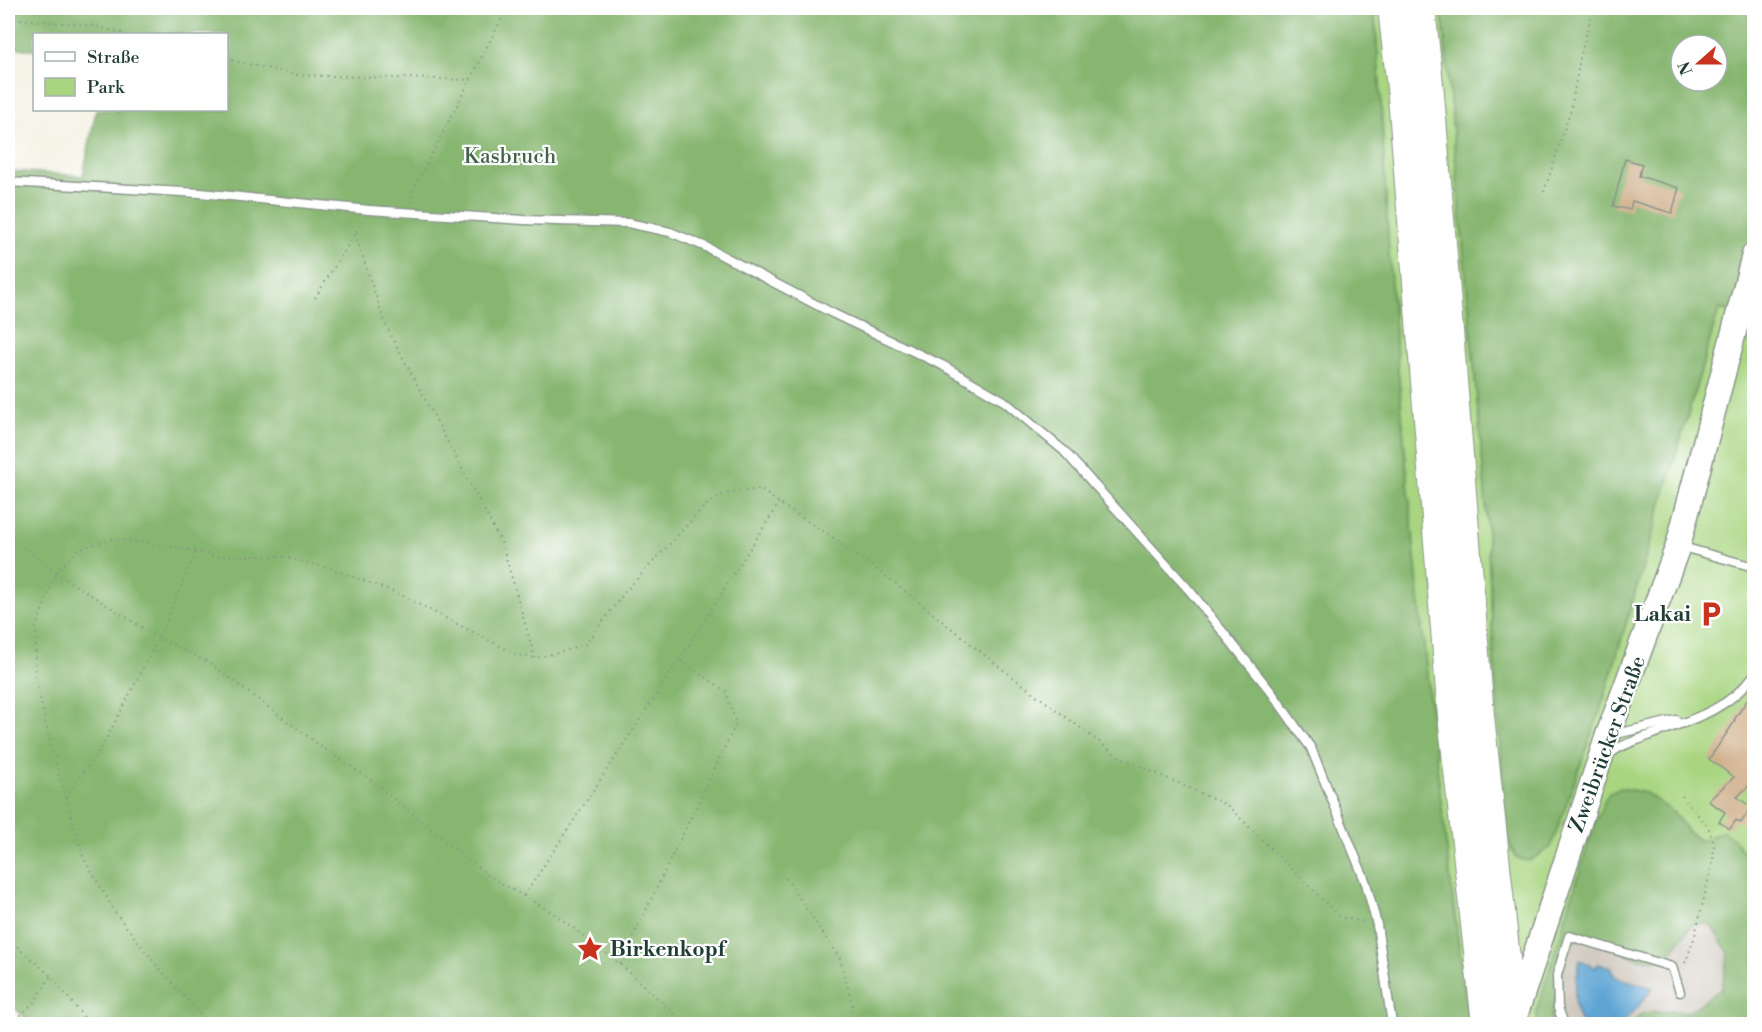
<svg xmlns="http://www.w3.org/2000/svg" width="1762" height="1032" font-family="'Libre Bodoni',serif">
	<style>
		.industrial { fill: #cac3b8 }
		.green { fill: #a9d581; stroke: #64895a; stroke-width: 1.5 }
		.forest { fill: #86b66f; stroke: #527a52; stroke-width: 1.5; fill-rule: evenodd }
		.water { fill: #5ea5d4; stroke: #3e7184; stroke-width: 1.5 }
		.building { fill: #d0b08c }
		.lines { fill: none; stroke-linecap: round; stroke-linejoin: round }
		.lane-casing { stroke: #8a978a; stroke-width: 11 }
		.secondary-casing { stroke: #8a978a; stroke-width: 27 }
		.highway-casing { stroke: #8a978a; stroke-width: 34 }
		.path { stroke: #8a978a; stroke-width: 2; stroke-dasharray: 1.5 4.5; stroke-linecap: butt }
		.lane { stroke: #fff; stroke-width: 8 }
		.secondary { stroke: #fff; stroke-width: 24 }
		.highway { stroke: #fff; stroke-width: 32 }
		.labels { text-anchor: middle; stroke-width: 4.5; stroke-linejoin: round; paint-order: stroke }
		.park-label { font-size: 21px; fill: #426347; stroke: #fff }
		.poi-label { font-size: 21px; font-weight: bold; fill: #1f3d34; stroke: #fff; text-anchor: end }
		.street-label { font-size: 21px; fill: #1f3d34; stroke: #fff }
	</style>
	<rect width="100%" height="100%" fill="#fff"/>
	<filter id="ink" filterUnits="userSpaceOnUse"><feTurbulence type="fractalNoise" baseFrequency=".0167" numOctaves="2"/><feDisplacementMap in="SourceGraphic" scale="12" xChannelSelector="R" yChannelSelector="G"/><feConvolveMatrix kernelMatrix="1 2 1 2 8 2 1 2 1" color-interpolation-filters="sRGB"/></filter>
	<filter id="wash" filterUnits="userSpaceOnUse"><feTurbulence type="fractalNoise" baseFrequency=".008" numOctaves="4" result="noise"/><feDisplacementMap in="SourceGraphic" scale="24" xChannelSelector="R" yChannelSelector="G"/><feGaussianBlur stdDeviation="1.35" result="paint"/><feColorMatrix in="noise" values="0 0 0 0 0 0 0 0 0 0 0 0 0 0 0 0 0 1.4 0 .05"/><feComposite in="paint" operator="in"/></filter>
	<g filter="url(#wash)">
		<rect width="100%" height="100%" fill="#f4f1e1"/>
		<polygon class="industrial" points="1693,924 1710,924 1729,953 1722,988 1689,1012 1674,1011 1643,1013 1632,1024 1550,1024 1567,946 1583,936 1663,960"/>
		<path class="green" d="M1374,8H1442L1485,490L1494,661L1507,838L1516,858L1601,708L1719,309L1754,317V865L1733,839L1701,841L1687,831L1674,813L1646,794L1537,1009L1538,1024H1468V1015C1435,772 1410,527 1391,282C1384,190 1383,99 1374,8Z"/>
		<g class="forest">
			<path d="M8,8H1374C1383,99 1384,190 1391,282C1410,527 1435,772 1468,1015V1024H31L8,1001V171L83,176L96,110H226V34H34V50L8,47Z"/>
			<path d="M1442,8H1754V317L1719,309L1601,708L1551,847L1529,861L1516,858L1507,838L1494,661L1485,490ZM1681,45H1717V81H1681Z"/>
			<polygon points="1621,788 1646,793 1674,813 1687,831 1700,841 1723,831 1733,839 1754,865 1754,1024 1632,1024 1643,1013 1674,1011 1689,1012 1722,988 1729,953 1710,924 1693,924 1664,960 1640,959 1582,936 1567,946 1550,1024 1538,1024 1537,1009 1595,822 1608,794"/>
		</g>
		<path class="water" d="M1580,960L1596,968L1598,964L1611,967L1615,977L1653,988L1636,1009L1621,1024H1582C1570,1004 1576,982 1580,960Z"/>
		<g id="blocks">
			<g class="building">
				<polygon points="1625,159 1642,164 1639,176 1679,188 1672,213 1632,201 1630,210 1613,206"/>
				<polygon points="1755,688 1755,780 1737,797 1751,807 1741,823 1736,820 1730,829 1719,822 1725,812 1708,801 1734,777 1709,759 1735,721 1734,720"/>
			</g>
		</g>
	</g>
	<g filter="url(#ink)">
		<use href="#blocks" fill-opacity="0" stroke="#8a978a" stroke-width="1.5"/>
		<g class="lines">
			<g class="lane-casing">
				<g id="lane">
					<polyline points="8,182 200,193 369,210 524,220 628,223 670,232 704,246 834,314 942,365 1004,401 1064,451 1190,591 1272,693 1311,748 1366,883 1377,925 1392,1024"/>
					<polyline points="1679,546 1754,567"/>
					<polyline points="1612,735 1676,720"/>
					<path d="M1608,756C1617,746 1633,742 1645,737C1687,721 1727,712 1754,675"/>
					<polyline points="1564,1024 1558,1008 1557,975 1569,936 1672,967 1680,992"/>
				</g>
			</g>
			<g class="secondary-casing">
				<polyline id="secondary" points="1513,1022 1608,735 1678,546 1754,255"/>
			</g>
			<g class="highway-casing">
				<g id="highway">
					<polyline points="1394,8 1404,97 1454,716 1488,1024"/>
					<polyline points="1419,8 1428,94 1478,716 1511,1024"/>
				</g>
			</g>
			<g class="path">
				<polyline points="8,18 96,26 125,34"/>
				<polyline points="226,59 297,75 471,80"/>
				<polyline points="1544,192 1571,109 1580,58 1593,8"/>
				<polyline points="410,203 413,190 500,22 509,8"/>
				<polyline points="355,234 386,326 502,544 535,658"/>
				<polyline points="315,298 363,221"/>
				<polyline points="1746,358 1754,357"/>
				<polyline points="8,535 56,573 159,638 208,662 319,745 371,780 486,874 556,915 620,964 686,1024"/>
				<polyline points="1682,796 1708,827 1714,843 1713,861 1694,939 1684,966"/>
				<polyline points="66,797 103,745 159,638 196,551"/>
				<polyline points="786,878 840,959 853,1008 849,1024"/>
				<polyline points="524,896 679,660 779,503"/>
				<polyline points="8,939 51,976 89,1024"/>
				<polyline points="620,964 736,724 726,691 679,660"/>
				<polyline points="12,1024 35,1001 51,976"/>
				<polyline points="208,1024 153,961 115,912 83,857 49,739 35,675 36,627 56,573 77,550 110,539 148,543 196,551 213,556 279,556 329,568 397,593 517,655 535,658 561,652 586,644 624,593 705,506 724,494 760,489 779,503 832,537 896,584 1007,673 1118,756 1227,805 1340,917 1364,922"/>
			</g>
			<use href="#lane" class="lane"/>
			<use href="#secondary" class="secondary"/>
			<use href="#highway" class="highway"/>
		</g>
	</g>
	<defs>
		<g id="parking-bare" transform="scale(2.07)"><path d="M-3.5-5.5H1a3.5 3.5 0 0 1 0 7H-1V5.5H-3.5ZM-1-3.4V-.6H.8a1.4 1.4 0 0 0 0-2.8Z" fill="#c8321e" stroke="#fff" stroke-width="2.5" paint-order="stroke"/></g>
		<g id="sight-bare" transform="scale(2.07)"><path d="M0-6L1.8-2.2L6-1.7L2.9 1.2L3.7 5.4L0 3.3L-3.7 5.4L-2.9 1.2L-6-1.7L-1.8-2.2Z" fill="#c8321e" stroke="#fff" stroke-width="2.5" paint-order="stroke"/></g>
	</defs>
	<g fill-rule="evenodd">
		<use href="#parking-bare" x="1711" y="614"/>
		<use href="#sight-bare" x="590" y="949"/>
	</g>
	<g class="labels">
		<g class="park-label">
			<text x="510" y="163">Kasbruch</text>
		</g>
		<g class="poi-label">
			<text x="1691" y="621">Lakai</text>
			<text x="610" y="956" text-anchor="start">Birkenkopf</text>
		</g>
		<g class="street-label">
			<text transform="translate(1607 744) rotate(-70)" y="7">Zweibrücker Straße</text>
		</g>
	</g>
	<rect width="1762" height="1032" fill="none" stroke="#fff" stroke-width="30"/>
	<rect x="33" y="33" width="195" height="78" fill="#ffffff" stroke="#a5b1ae" stroke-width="1.5"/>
	<rect x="45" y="52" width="30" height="9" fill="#ffffff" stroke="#a5b1ae" stroke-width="1.5"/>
	<text x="87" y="63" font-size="18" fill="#1f3d34">Straße</text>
	<rect x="45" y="78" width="30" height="18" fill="#a9d581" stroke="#a5b1ae" stroke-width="1.5"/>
	<text x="87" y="93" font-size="18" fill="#1f3d34">Park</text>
	<g transform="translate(1699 63) rotate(249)"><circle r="28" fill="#ffffff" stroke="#a5b1ae" stroke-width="1.5"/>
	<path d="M0-4.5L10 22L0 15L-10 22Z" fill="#c8321e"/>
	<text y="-9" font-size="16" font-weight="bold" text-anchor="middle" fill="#1f3d34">N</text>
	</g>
</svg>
